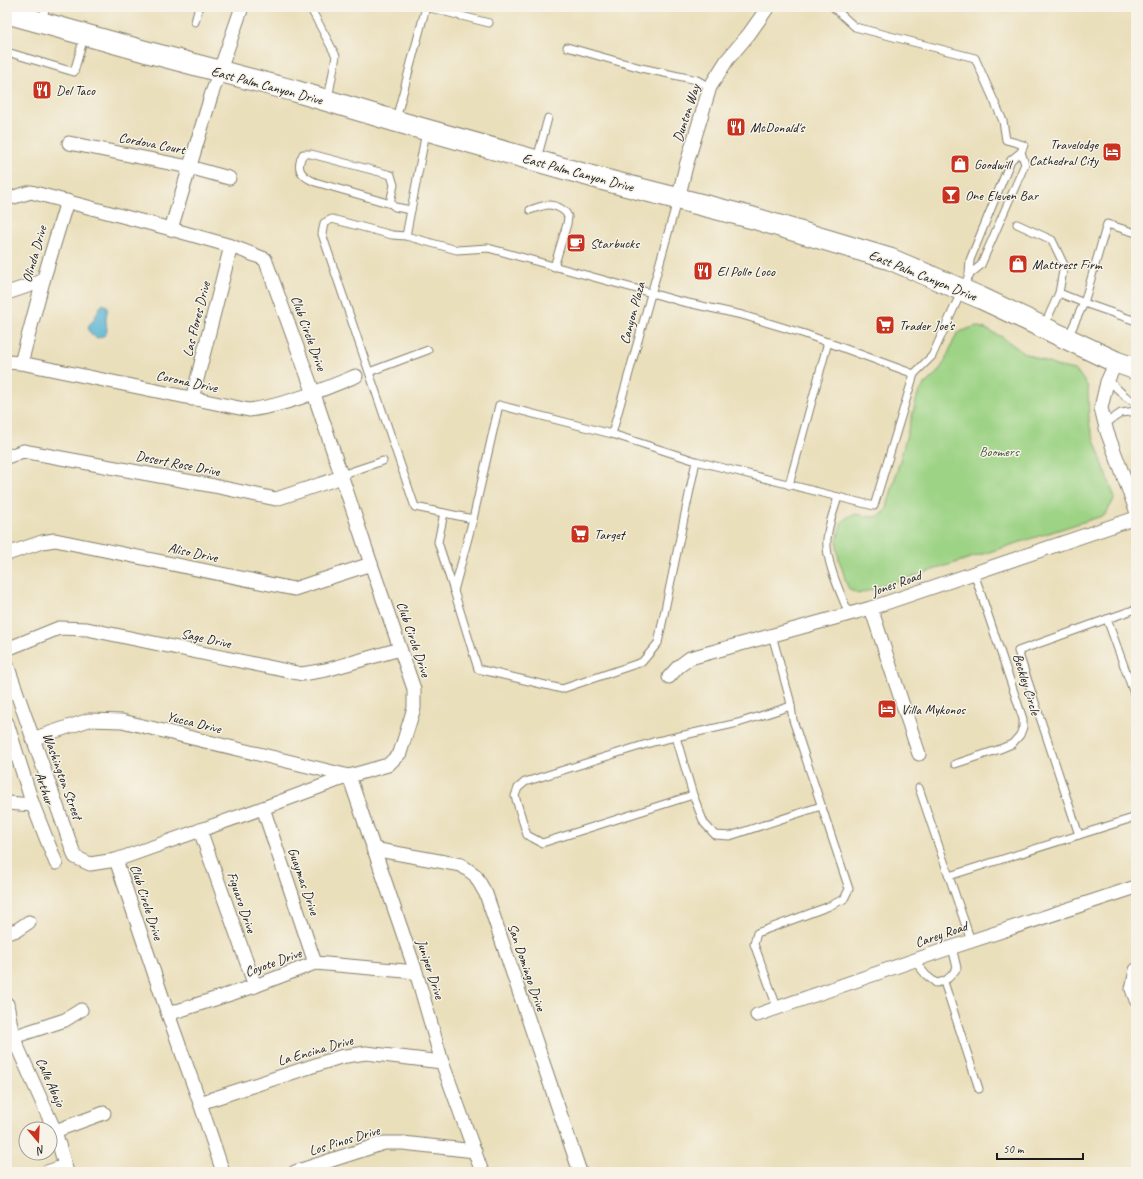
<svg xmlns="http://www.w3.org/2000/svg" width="1143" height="1179" font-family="Caveat,sans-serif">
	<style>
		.green { fill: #9dd385; stroke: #5c7850 }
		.water { fill: #54b3d2; stroke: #386877 }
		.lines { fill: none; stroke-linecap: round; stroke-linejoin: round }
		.lane-casing { stroke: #837e6c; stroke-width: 9 }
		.street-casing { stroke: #837e6c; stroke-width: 15 }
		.primary-casing { stroke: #837e6c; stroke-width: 23 }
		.lane { stroke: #fff; stroke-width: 7 }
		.street { stroke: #fff; stroke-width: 13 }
		.primary { stroke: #fff; stroke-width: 21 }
		.labels { text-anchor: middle; stroke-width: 3; stroke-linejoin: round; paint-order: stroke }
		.street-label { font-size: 14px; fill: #1c1c1c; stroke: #f7f3e8 }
		.poi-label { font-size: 14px; fill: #1c1c1c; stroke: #f7f3e8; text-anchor: start }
		.park-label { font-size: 14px; fill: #495c41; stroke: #f7f3e8 }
	</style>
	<rect width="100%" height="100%" fill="#f7f3e8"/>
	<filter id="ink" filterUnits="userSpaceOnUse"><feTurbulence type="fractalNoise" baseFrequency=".025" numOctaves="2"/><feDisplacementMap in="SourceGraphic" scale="8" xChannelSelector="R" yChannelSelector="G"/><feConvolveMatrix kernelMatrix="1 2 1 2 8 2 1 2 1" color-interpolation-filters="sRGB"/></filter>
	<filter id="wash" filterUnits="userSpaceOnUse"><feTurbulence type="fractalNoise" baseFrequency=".012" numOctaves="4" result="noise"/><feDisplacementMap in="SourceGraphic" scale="16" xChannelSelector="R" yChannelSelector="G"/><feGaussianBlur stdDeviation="0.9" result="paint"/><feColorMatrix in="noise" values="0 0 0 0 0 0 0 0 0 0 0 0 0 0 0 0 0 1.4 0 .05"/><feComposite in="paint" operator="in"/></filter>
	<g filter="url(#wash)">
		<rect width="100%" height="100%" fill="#eadfbb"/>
		<path class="green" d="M976,326L988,330L1002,337L1024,353L1056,366L1074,370L1080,375L1088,387L1089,422L1091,431L1115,498L1105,515L858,594C855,592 849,590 848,587C846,584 845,579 844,575C839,559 834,549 839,532C840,527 841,522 845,519C860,506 869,526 886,511L918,394L925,384L937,373L944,363L957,333Z"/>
		<path class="water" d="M103,304L107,306C108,311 106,315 106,320C106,330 111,334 98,338C92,336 89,333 88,326C91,323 94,320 95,317C98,312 98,308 103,304Z"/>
	</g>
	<g filter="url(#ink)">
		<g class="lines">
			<g class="lane-casing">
				<g id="lane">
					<polyline points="310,7 336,56 328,99"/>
					<polyline points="833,7 855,27 975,58 1003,121 1006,140 1024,145 1021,152 1011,160 970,260 969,275"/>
					<polyline points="42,20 46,7"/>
					<polyline points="195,22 199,7"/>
					<polyline points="567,47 641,68 697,80 710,87"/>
					<polyline points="7,52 74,72 84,37"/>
					<polyline points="396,119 426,7 489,23"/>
					<polyline points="537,159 548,118"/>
					<path d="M391,204L315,182C301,176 295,169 303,154H311L391,175L394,185L391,198V204L395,207L411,210"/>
					<path d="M530,210C536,208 543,205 549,205C556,205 566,210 568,217C568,218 567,223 567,224L554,267"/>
					<polyline points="1017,224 1052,240 1064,265 1059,293 1044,326"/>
					<polyline points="1136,233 1107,224 1084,303 1136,321"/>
					<polyline points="406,236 426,132"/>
					<polyline points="1059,293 1084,303 1068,337"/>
					<polyline points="369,372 428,350"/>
					<polyline points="1108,380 1125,396 1136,403"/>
					<polyline points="1105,424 1121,413 1136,411"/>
					<polyline points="612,434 677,201"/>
					<polyline points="696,461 658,643 642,662 562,689 478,669 454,591 473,519 499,405 612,434 696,461 874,506 914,374 932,356 969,275 981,265 1025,164 1021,152"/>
					<polyline points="341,475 383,461"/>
					<polyline points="789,485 828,342"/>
					<path d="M838,497C834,511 828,525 827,539C825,561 841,594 849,614"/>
					<polyline points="444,513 438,542 454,591"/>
					<polyline points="473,519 415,507 322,234 324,223 332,219 392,235 406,236 457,250 488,248 651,293 679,301 742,315 805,334 914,374"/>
					<polyline points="1107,619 1136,609"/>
					<polyline points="772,635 790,700 793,720 849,889 844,899 827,907 757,933 754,944 777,1007"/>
					<polyline points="791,706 738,723 653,742 525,782 518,788 515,796 527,835 542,843 693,795 704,823 715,835 730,836 821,806"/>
					<polyline points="676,737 693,795"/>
					<polyline points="955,764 1000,749 1012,744 1020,735 1023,727 1023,719 974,573"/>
					<polyline points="919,788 971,941"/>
					<polyline points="1079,835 1018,651 1107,619 1136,699"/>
					<polyline points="949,876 1136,817"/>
					<path d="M914,960L926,975L936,983C948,981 950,977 957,968L952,947"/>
					<polyline points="944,982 979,1089"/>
				</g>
			</g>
			<g class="street-casing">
				<g id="street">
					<polyline points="69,143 189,167 229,178"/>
					<polyline points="7,199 31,192 171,229 231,246 265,259 314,394 371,564 414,689 414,708 400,753 388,765 349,776 263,808 116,860 90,864 75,857 7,665"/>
					<polyline points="678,199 686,166 710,87 727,60 749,34 768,7"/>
					<polyline points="171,229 211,96 242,7"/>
					<polyline points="7,293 43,281"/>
					<path d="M7,362L21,363L249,410C287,405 322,390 356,376"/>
					<polyline points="1116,362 1107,382 1101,408 1107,432 1136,510"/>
					<polyline points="21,363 43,281 67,201"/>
					<polyline points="192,399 231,246"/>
					<polyline points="7,457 23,451 214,486 276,499 342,477"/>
					<polyline points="7,554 42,542 55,540 294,589 371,564"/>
					<polyline points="871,608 919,754"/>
					<polyline points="7,649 59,628 87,629 302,674 326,670 400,649"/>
					<polyline points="669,677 678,667 690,658 871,608 1136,518"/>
					<polyline points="7,723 33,805 56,863"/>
					<polyline points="32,739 89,720 122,721 349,776 416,972 442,1062 482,1172"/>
					<polyline points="7,803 33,805"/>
					<polyline points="263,808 315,963"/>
					<polyline points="200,830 255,986"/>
					<polyline points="373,849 461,865 475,875 486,894 580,1172"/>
					<polyline points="116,860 168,1014 200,1103 223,1172"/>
					<polyline points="7,933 17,930 29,922"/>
					<polyline points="1136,970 1132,989 1136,1000"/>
					<polyline points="7,1004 13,1037 55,1131 67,1172"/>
					<polyline points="168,1014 255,986 315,963 416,972"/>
					<polyline points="757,1015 941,951 1136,887"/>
					<polyline points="7,1041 13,1037 65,1020 81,1010"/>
					<polyline points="200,1103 340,1057 366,1053 442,1062"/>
					<polyline points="55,1131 104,1113"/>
					<polyline points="47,1172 65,1166"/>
					<polyline points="295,1172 384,1143 403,1143 475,1151"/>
				</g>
			</g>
			<g class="primary-casing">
				<polyline id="primary" points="7,13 151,53 295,91 395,121 601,179 753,218 890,259 981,298 1116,362 1136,369"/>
			</g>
			<use href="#lane" class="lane"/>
			<use href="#street" class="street"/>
			<use href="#primary" class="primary"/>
		</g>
	</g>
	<defs>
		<g id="restaurant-square" transform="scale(1)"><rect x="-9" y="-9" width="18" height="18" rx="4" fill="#c8321e" stroke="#f7f3e8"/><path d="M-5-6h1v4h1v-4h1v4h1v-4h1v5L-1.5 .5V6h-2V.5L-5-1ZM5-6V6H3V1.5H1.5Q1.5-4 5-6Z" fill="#fff"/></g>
		<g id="hotel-square" transform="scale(1)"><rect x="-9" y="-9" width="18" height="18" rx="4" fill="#c8321e" stroke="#f7f3e8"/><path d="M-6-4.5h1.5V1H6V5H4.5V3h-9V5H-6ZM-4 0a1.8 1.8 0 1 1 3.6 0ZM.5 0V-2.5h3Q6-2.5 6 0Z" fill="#fff"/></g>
		<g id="shop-square" transform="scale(1)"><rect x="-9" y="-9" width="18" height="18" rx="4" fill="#c8321e" stroke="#f7f3e8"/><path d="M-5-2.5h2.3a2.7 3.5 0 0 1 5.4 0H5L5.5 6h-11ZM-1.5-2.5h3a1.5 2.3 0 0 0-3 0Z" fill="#fff"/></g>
		<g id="bar-square" transform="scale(1)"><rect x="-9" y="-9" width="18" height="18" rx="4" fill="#c8321e" stroke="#f7f3e8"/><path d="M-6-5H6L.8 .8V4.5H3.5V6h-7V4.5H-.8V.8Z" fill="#fff"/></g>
		<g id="cafe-square" transform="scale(1)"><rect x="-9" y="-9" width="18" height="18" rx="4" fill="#c8321e" stroke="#f7f3e8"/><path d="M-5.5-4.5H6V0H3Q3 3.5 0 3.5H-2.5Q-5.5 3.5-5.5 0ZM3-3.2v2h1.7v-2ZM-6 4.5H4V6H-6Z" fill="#fff"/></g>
		<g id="supermarket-square" transform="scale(1)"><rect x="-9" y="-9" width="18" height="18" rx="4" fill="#c8321e" stroke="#f7f3e8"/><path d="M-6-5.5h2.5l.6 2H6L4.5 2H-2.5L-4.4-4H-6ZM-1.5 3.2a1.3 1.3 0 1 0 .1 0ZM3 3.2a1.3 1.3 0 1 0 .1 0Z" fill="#fff"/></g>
	</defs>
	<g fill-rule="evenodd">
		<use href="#restaurant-square" x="42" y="90"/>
		<use href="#restaurant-square" x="736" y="127"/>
		<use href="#hotel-square" x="1112" y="152"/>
		<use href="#shop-square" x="960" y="164"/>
		<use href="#bar-square" x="951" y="195"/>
		<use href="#cafe-square" x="576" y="243"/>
		<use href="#shop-square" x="1018" y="264"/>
		<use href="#restaurant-square" x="703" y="271"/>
		<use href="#supermarket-square" x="885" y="325"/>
		<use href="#supermarket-square" x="580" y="534"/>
		<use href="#hotel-square" x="887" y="709"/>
	</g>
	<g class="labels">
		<g class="street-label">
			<text transform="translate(267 85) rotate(15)" y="5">East Palm Canyon Drive</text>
			<text transform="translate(686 113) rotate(-72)" y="5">Dunton Way</text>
			<text transform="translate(152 143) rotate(11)" y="5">Cordova Court</text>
			<text transform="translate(578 172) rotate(15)" y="5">East Palm Canyon Drive</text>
			<text transform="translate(34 254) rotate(-74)" y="5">Olinda Drive</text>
			<text transform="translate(923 275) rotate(22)" y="5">East Palm Canyon Drive</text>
			<text transform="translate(632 313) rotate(-75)" y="5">Canyon Plaza</text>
			<text transform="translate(196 319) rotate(-76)" y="5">Las Flores Drive</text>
			<text transform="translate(309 333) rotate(70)" y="5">Club Circle Drive</text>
			<text transform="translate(187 381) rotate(12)" y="5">Corona Drive</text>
			<text transform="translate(178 463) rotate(11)" y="5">Desert Rose Drive</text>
			<text transform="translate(193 552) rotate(12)" y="5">Aliso Drive</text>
			<text transform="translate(896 583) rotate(-19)" y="5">Jones Road</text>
			<text transform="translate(206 638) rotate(12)" y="5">Sage Drive</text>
			<text transform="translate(414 639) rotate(71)" y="5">Club Circle Drive</text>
			<text transform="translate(1027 684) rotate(73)" y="5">Beckley Circle</text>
			<text transform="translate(194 722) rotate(14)" y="5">Yucca Drive</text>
			<text transform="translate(63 776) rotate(70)" y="5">Washington Street</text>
			<text transform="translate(45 788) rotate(71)" y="5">Arthur</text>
			<text transform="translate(304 881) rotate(71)" y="5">Guaymas Drive</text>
			<text transform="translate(147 902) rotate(72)" y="5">Club Circle Drive</text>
			<text transform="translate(242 902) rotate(71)" y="5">Figuaro Drive</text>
			<text transform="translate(941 934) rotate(-19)" y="5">Carey Road</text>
			<text transform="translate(273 962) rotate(-20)" y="5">Coyote Drive</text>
			<text transform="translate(527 967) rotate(71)" y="5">San Domingo Drive</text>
			<text transform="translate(431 969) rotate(72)" y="5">Juniper Drive</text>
			<text transform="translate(315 1050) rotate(-16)" y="5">La Encina Drive</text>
			<text transform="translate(51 1082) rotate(66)" y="5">Calle Abajo</text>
			<text transform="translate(344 1140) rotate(-17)" y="5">Los Pinos Drive</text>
		</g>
		<g class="poi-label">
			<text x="56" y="95">Del Taco</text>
			<text x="750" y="132">McDonald's</text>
			<text x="1098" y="149" text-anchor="end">Travelodge<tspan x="1098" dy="16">Cathedral City</tspan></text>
			<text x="974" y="169">Goodwill</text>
			<text x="965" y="200">One Eleven Bar</text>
			<text x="590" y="248">Starbucks</text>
			<text x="1032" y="269">Mattress Firm</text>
			<text x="717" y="276">El Pollo Loco</text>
			<text x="899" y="330">Trader Joe's</text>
			<text x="594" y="539">Target</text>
			<text x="901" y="714">Villa Mykonos</text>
		</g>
		<g class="park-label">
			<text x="999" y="456">Boomers</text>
		</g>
	</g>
	<rect width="1143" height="1179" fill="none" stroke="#f7f3e8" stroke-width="24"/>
	<g transform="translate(38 1141) rotate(161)"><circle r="19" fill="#f7f3e8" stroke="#9f9d96"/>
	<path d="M0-3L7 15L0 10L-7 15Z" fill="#c8321e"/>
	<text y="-6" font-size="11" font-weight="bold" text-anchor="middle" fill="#1c1c1c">N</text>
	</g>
	<path d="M997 1153v6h86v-6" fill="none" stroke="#1c1c1c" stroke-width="2"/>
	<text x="1003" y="1153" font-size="12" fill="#1c1c1c" stroke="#f7f3e8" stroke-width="3" paint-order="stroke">50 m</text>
</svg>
